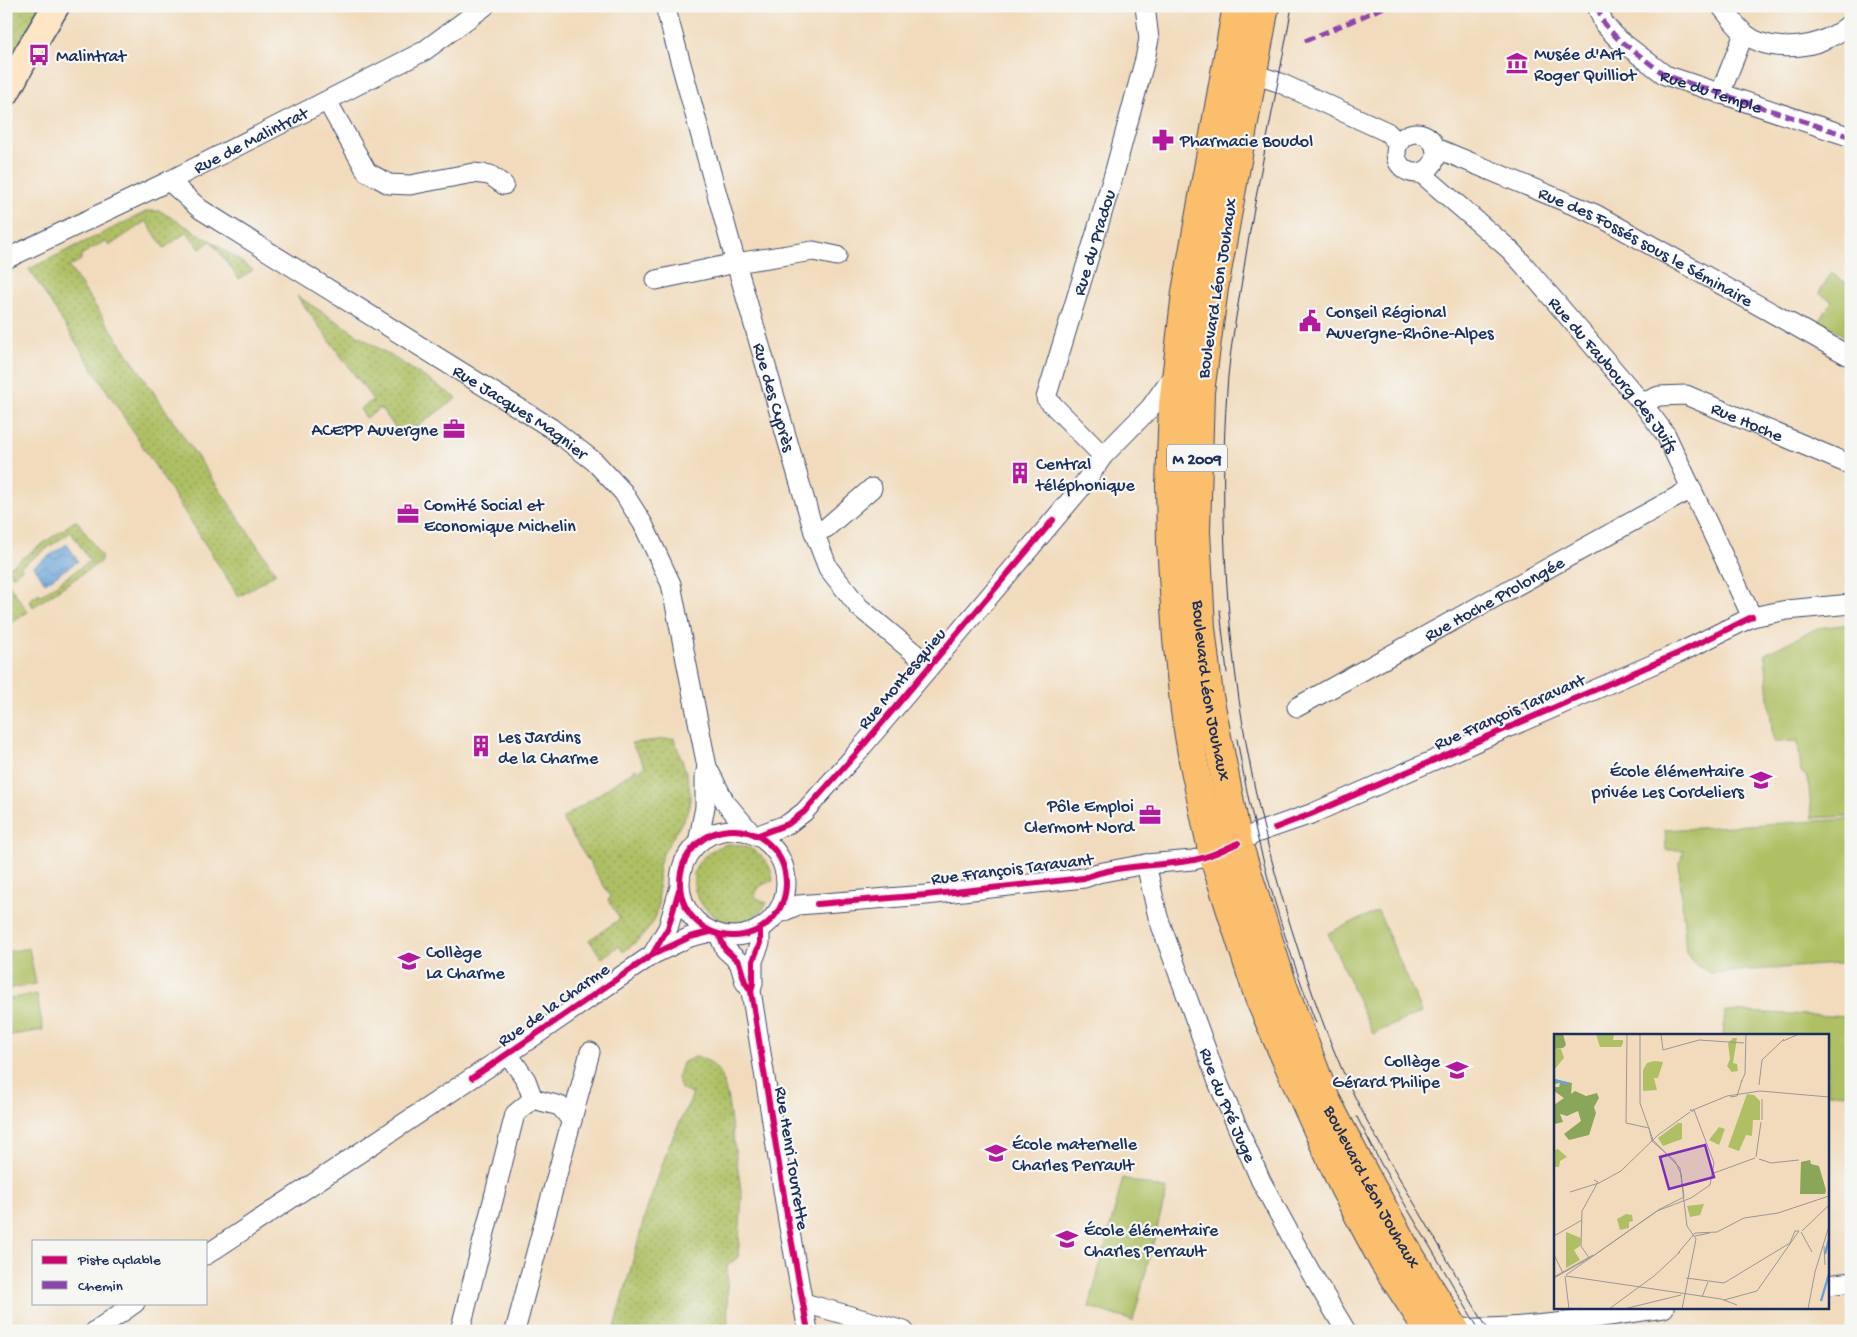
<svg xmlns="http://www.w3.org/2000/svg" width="1857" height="1337" font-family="'Gochi Hand',sans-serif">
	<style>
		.grass { fill: url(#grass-dots); stroke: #647860 }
		.park { fill: #aec063; stroke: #647860 }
		.water { fill: url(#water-waves); stroke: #42699c }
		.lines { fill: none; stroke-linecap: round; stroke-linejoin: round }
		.street-casing { stroke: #3b496c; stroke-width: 21 }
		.secondary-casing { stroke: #3b496c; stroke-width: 29 }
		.primary-casing { stroke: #3b496c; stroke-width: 30 }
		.street { stroke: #fff; stroke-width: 19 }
		.secondary { stroke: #fde5c5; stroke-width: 26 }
		.primary { stroke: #fabe6d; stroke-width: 28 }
		.tram { stroke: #1b2f5e; stroke-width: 1 }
		.quiet { stroke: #8e44ad; stroke-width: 5; stroke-dasharray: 10 5; stroke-linecap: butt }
		.cycleway-casing { stroke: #f6f6f2; stroke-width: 9 }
		.cycleway { stroke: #d6006c; stroke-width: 6 }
		.labels { text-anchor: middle; stroke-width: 4.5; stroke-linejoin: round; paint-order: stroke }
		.shield { fill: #f6f6f2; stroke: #5d6b8a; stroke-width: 1 }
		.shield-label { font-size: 16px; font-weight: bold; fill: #1b2f5e }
		.poi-label { font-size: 18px; fill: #1b2f5e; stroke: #f6f6f2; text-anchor: start }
		.street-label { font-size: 18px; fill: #1b2f5e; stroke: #f6f6f2 }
		.inset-river { fill: none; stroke: #69a3d9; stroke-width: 2.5 }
		.inset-road { fill: none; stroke: #9b9696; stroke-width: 1 }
		.view { fill: #7b2cbf; fill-opacity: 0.15; stroke: #7b2cbf; stroke-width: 2.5 }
		.inset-edge { fill: none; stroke: #1b2f5e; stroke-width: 2.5 }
	</style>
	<defs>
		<pattern id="grass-dots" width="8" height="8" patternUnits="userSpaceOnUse" patternTransform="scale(1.25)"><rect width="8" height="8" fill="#aec063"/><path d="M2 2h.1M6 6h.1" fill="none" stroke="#8d9c55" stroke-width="1.8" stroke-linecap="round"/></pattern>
		<pattern id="water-waves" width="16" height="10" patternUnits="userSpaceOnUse" patternTransform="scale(1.25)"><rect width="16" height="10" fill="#69a3d9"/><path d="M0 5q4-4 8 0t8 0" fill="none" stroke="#5685b3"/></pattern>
	</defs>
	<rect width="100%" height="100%" fill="#f6f6f2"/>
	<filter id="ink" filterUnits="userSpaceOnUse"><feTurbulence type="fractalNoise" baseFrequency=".02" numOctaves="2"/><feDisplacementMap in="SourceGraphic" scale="10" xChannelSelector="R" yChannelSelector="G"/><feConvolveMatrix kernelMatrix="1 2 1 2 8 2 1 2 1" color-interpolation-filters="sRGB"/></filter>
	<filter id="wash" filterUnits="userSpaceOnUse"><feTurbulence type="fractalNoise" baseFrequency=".0096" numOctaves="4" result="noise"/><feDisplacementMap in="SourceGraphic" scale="20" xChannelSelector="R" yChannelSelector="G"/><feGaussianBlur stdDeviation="1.12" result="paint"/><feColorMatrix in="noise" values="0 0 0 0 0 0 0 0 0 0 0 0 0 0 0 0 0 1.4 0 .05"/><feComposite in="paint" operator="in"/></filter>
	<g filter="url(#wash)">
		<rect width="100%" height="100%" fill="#f1dbbc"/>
		<g class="grass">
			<polygon points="10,6 43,6 6,72 6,12"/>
			<polygon points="148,211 160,211 211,241 253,270 239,279 211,241 200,249 187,232 164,248 146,221 109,246 105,241 81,255 81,260 69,267 276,573 239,597 29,269"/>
			<polygon points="297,296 457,398 402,437 381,408 366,418 360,409 373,400"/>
			<polygon points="75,521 78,522 102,557 100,562 33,607 29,600 39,593 41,595 90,561 71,532 21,566 22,569 12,576 7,569"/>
			<polygon points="6,580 28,612 6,627"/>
			<path d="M674,738C680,757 692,781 690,801C689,817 667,842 661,859C654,876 662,900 656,916C649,932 637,942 623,952L619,946L602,958L589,940L620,919L608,900L611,897L562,819L636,769L637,772L645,766L631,743Z"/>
			<path d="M727,844C750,844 771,856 773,881C763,884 757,886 755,897L767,903C729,965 648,868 727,844Z"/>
			<polygon points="697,1056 710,1062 720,1073 727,1095 742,1197 738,1257 727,1266 728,1331 614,1331 645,1215 669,1145 693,1094 682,1090 677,1078 682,1063"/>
		</g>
		<g class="park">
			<polygon points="1831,273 1851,286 1851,340 1820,321 1832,301 1819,293"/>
			<polygon points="1851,624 1851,816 1812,818 1808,778 1801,772 1798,741 1773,742 1765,654 1817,628"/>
			<path d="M1851,819V963L1711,973C1699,968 1692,964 1686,952L1679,864L1684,850H1666L1665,830Z"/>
			<polygon points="1378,911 1422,1012 1373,1034 1328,933"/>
			<polygon points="29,948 36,984 6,989 6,952"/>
			<polygon points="37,994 43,1030 6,1036 6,999"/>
			<polygon points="1725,1011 1851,1017 1851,1094 1828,1093 1828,1036 1723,1036"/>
			<polygon points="1123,1178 1167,1190 1133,1321 1089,1307"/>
		</g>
		<polygon class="water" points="67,544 78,561 45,583 34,566"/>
	</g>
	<g filter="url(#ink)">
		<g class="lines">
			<g class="street-casing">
				<g id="street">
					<path id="s1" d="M665,6L736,263L814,532L828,568L859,607L930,666"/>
					<path id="s2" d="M1597,6L1604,24L1618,39L1665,75L1851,137"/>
					<path d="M1721,6C1728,15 1735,25 1744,33C1765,51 1804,50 1828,38C1836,35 1844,29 1851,23"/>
					<polyline points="1253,74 1278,82 1387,132 1398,143"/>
					<polyline points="1720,94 1744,34"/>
					<polyline points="327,101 367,172 389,184 410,185 473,173 490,175 504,185"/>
					<circle cx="1416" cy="153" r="20"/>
					<path id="s3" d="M1436,148L1595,214L1851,357"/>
					<path id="s4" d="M1421,173L1509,249L1523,264L1642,403L1666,435L1752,617"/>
					<path id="s5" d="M169,181L200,209L551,428L595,462L623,492L643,524L671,584L707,767L725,802L752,834"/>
					<path id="s6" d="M6,259L169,181L424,51L485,6"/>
					<polyline points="656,280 736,263 813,251 837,256"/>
					<path id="s7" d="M1642,403L1659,396L1686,395L1851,465"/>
					<path id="s8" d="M1103,456L1046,398L1114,174L1145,59L1149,39L1145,6"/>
					<polyline points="814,532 826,528 872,488"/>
					<path id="s9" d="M1297,707L1691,489"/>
					<circle cx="733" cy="883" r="53"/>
					<polyline points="756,836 788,824 804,812 855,755 1080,489 1103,456 1150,408 1175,373"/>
					<polyline points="698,843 705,807 705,776 707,767"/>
					<path id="s10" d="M1146,864L1158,917L1219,1085L1261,1181L1310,1271L1346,1331"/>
					<polyline points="775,915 798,905 926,895 1084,878 1098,873 1146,864 1193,860 1213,855 1256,833 1311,814 1681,652 1752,617 1787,610 1851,604"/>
					<polyline points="760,929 760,943 753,961 753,983 751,991 789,1227 808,1331"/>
					<polyline points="719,935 725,949 739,962 745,982 750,989"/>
					<polyline points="652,955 668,928 679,890"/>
					<polyline points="508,1054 526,1080 533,1099"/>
					<polyline points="206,1255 508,1054 652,955 690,937 710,932"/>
					<polyline points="1828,1285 1851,1282"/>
					<polyline points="804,1303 904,1331"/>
					<path d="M1454,1328C1524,1330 1594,1318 1664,1308"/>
					<polyline points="95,1331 135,1303"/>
					<polyline points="460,1331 515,1114 533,1099 560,1106 572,1121"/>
					<polyline points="515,1331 590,1052"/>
				</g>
			</g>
			<g class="secondary-casing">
				<polyline id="secondary" points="6,93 27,54 56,6"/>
			</g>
			<g class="primary-casing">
				<g id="primary">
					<polyline points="1237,6 1186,292 1173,405 1170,485 1171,543 1177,639 1185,711 1193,760 1213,855 1259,998 1305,1102 1344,1188 1383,1261 1429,1331"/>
					<path id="s11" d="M1265,6L1214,288L1200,392L1196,531L1201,628L1209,696L1238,843L1283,986L1326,1100L1364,1173L1403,1244L1456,1331"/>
				</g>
			</g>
			<use href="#street" class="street"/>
			<use href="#secondary" class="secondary"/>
			<use href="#primary" class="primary"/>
			<g class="tram">
				<path d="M1292,6C1276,97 1256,188 1242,280C1237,312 1231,344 1228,376C1213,570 1237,762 1297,946C1312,994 1329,1043 1351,1089C1373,1135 1400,1179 1426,1223C1447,1259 1467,1295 1489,1331"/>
				<polyline points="1220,610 1227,673"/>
				<path d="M1237,739C1254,837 1280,931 1316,1023"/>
				<polyline points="1357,1117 1381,1164 1480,1331"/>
			</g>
			<g class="quiet">
				<polyline points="1597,6 1604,24 1618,39 1665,75 1851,137"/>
				<polyline points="1305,41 1387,6"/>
			</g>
			<g class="cycleway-casing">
				<g id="cycleway">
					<polyline points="1275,828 1311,814 1681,652 1752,617"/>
					<circle cx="733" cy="883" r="53"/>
					<polyline points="756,836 788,824 804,812 855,755 1053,520"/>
					<path d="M817,904L926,895L1084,878C1119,864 1157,867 1194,860C1210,857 1223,850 1238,843"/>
					<polyline points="760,929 760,943 753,961 753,983 751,991 789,1227 808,1331"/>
					<polyline points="719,935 725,949 739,962 745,982 751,991"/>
					<polyline points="652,955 668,928 679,890"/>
					<polyline points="472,1078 652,955 690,937 710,932"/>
				</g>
			</g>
			<use href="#cycleway" class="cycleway"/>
		</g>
	</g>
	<defs>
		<g id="bus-bare" transform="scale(1.725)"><path d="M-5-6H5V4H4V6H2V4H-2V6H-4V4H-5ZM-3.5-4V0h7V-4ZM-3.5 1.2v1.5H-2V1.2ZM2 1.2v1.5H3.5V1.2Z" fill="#b5179e" stroke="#f6f6f2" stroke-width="2.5" paint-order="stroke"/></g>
		<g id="museum-bare" transform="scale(1.725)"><path d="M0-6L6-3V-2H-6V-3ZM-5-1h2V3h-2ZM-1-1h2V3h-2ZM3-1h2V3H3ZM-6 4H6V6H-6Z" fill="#b5179e" stroke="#f6f6f2" stroke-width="2.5" paint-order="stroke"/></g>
		<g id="pharmacy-bare" transform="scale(1.725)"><path d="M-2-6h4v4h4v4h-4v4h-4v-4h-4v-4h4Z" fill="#b5179e" stroke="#f6f6f2" stroke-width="2.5" paint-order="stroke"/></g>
		<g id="civic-bare" transform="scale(1.725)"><path d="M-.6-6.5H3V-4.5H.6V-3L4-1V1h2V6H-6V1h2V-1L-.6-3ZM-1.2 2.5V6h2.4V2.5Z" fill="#b5179e" stroke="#f6f6f2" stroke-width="2.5" paint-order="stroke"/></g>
		<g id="office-bare" transform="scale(1.725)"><path d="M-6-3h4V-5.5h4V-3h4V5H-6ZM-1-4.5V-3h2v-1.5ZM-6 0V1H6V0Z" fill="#b5179e" stroke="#f6f6f2" stroke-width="2.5" paint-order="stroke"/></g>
		<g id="building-bare" transform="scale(1.725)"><path d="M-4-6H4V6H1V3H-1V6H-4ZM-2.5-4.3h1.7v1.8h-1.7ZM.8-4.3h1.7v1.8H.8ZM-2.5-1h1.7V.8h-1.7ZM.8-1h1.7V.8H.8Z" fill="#b5179e" stroke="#f6f6f2" stroke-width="2.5" paint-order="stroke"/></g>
		<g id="school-bare" transform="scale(1.725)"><path d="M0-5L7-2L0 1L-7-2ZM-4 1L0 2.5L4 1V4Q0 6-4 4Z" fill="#b5179e" stroke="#f6f6f2" stroke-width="2.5" paint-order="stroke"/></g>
	</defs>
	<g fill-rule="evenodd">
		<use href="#bus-bare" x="39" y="55"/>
		<use href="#museum-bare" x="1517" y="63"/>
		<use href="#pharmacy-bare" x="1163" y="140"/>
		<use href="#civic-bare" x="1310" y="321"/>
		<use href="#office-bare" x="454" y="429"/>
		<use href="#building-bare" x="1020" y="473"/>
		<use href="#office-bare" x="408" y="514"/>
		<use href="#building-bare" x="481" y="746"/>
		<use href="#school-bare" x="1761" y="780"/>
		<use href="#office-bare" x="1150" y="815"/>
		<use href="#school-bare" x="409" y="961"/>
		<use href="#school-bare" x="1457" y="1070"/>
		<use href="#school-bare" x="996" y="1153"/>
		<use href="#school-bare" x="1067" y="1239"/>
	</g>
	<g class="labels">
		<rect class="shield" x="1167" y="444.5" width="60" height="27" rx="4"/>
		<g class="shield-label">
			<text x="1197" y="464">M 2009</text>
		</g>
		<g class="poi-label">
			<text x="1534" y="59">Musée d'Art<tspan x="1534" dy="21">Roger Quilliot</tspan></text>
			<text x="56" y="61">Malintrat</text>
			<text x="1180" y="146">Pharmacie Boudol</text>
			<text x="1326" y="317">Conseil Régional<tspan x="1326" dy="21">Auvergne-Rhône-Alpes</tspan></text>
			<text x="438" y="435" text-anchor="end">ACEPP Auvergne</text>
			<text x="1036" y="469">Central<tspan x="1036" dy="21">téléphonique</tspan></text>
			<text x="424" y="510">Comité Social et<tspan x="424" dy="21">Economique Michelin</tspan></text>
			<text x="498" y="742">Les Jardins<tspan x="498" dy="21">de la Charme</tspan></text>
			<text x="1744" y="776" text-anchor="end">École élémentaire<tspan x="1744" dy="21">privée Les Cordeliers</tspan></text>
			<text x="1134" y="811" text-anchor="end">Pôle Emploi<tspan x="1134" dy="21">Clermont Nord</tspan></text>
			<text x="426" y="957">Collège<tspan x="426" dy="21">La Charme</tspan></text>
			<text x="1440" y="1066" text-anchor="end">Collège<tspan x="1440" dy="21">Gérard Philipe</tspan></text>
			<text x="1012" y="1149">École maternelle<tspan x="1012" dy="21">Charles Perrault</tspan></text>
			<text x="1084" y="1235">École élémentaire<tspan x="1084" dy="21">Charles Perrault</tspan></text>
		</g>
		<g class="street-label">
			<text dy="6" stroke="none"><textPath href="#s2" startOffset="148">Rue du Temple</textPath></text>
			<text dy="6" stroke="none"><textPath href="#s6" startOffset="272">Rue de Malintrat</textPath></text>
			<text dy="6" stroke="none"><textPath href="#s8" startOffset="244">Rue du Pradou</textPath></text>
			<text dy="6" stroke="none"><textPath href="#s3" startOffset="232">Rue des Fossés sous le Séminaire</textPath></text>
			<text transform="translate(1216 288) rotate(-81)" y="6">Boulevard Léon Jouhaux</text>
			<text dy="6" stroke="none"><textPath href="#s4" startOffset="280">Rue du Faubourg des Juifs</textPath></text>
			<text dy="6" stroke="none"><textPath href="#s1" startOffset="406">Rue des Cyprès</textPath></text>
			<text dy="6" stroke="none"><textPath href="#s5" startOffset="421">Rue Jacques Magnier</textPath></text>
			<text dy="6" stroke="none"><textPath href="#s7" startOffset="112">Rue Hoche</textPath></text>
			<text dy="6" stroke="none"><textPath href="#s9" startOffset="225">Rue Hoche Prolongée</textPath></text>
			<text transform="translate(901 678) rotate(-50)" y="6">Rue Montesquieu</text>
			<text dy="6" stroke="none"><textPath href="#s11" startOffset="691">Boulevard Léon Jouhaux</textPath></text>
			<text transform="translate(1509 711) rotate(-24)" y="6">Rue François Taravant</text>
			<text transform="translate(1012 868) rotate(-7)" y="6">Rue François Taravant</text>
			<text transform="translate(553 1004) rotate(-35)" y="6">Rue de la Charme</text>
			<text dy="6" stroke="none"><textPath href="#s10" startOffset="255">Rue du Pré Juge</textPath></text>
			<text transform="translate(793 1158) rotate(81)" y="6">Rue Henri Tourrette</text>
			<text dy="6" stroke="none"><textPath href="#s11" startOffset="1216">Boulevard Léon Jouhaux</textPath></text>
		</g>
	</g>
	<g transform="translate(1554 1034)">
		<rect width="275" height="275" fill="#f1dbbc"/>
		<path d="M0,15H7L10,24L0,36ZM165,93L171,95L165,111L155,106ZM4,115L13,123L6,127L5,133H0V116Z" fill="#aec063"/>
		<path d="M0,0H9L12,11L9,14L0,15ZM0,45L18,49L17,60L21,57L32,62L43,59L45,64L40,73L42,79L35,101L15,106L10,100L27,87L24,77L13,82L6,80L9,88L1,90L0,71L10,64L0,57V53H5L6,49L0,50ZM256,126L257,130L265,132L272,156L271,160H246L247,128Z" fill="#8aa659"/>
		<path d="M150,170L146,181L136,183L133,172ZM12,198L27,204L26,212L20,216L26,226L12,234Z" fill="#aec063"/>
		<path d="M42,0H60L59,6H69V9L67,13H46ZM179,4H183L179,29L183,30L184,37L177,38L176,45L177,37L173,32L176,25L174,9ZM100,27L109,28L104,44H100L103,56L89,57V36L93,29ZM193,60L200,61L206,67V86H199L198,102L192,101L185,117L174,113ZM124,89H128V105L109,112L104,104ZM72,180L78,181L79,187L75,188V194L66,196L63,185Z" fill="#aec063"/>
		<path class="inset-river" d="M0,46L15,50M271,220L275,205M267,267L275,240"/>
		<path class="inset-road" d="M86,0V69L99,106L126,134L133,192L142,205L128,275M107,0L109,16L145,6L190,9M229,7L245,0M187,48L191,40L192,0M205,51L208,26L230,5M206,57L275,63M176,63L183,62L188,46M139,76L173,62L206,57M208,86V65M202,123L207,88M205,125L217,129L245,126M160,139L201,124M16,158L45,149L67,137L104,101L136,78M248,197L275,171M247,198L258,218M0,202L28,186M141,202L156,199M270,212L271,231M124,219L141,199L163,198L190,184L224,179L275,162M0,221L9,239M35,224L27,212L28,177L44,148L40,146M12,241L103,177L137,164L156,151L160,129L140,76H136L139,78M11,242L15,275M12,242L167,265L183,271M0,243L39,221M0,244L39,222L106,175L130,163L127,140L121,127L98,107L95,94L72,89L73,0M132,244L170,249L236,209L241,197H245L203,257L170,266M148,263L154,248M55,275L100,242L126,218M70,275L127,261M254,275L261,238L275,192"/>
		<path class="view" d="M151,111L160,143L115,155L106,123Z"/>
		<rect width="275" height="275" class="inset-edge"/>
	</g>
	<rect width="1857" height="1337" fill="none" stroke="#f6f6f2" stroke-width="25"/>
	<rect x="32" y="1240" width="175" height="65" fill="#f6f6f2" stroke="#9ea6b7"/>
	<rect x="42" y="1256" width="25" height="8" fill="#d6006c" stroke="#9ea6b7"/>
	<text x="78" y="1264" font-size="15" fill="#1b2f5e">Piste cyclable</text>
	<rect x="42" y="1281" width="25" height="8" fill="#8e44ad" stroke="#9ea6b7"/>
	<text x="78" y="1290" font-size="15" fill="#1b2f5e">Chemin</text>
</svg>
